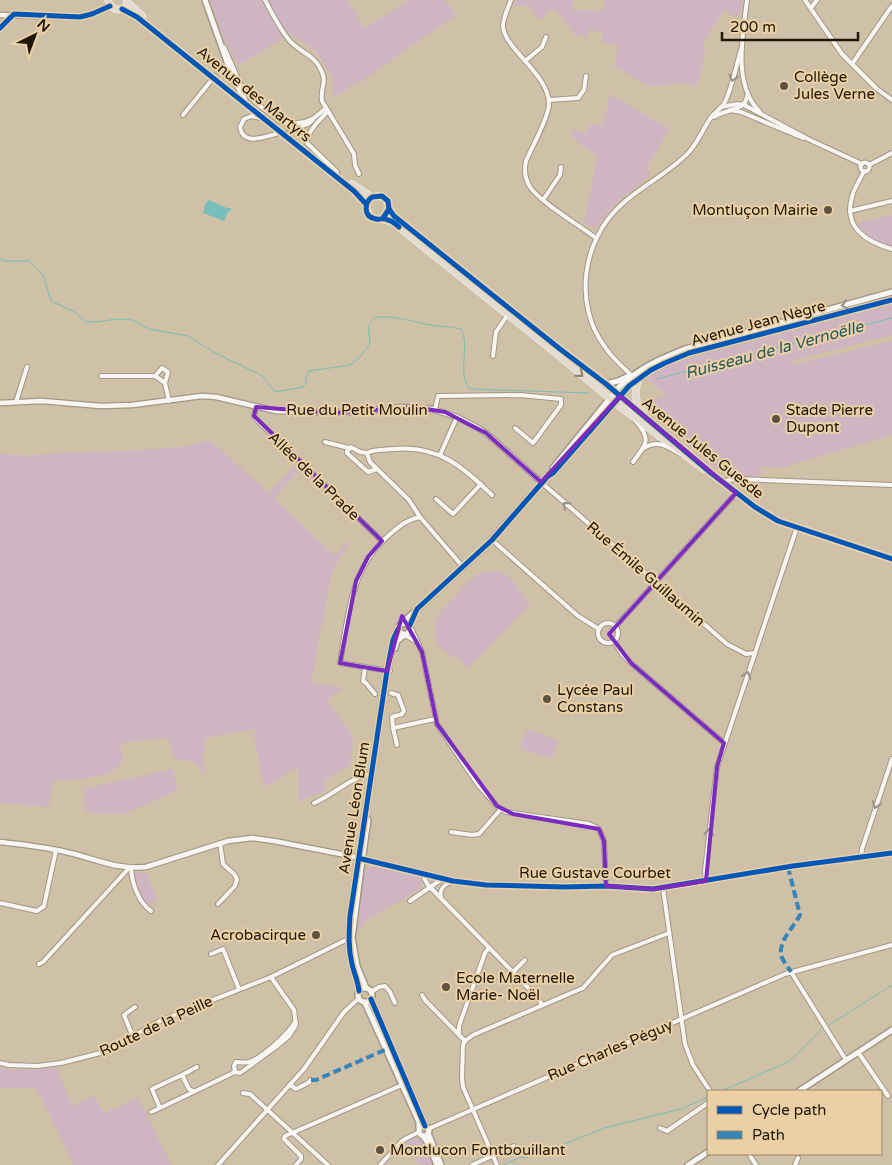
<svg xmlns="http://www.w3.org/2000/svg" width="892" height="1165" font-family="'Varela Round',sans-serif">
	<style>
		.green { fill: #cfb5c2 }
		.water { fill: #78beba }
		.lines { fill: none; stroke-linecap: round; stroke-linejoin: round }
		.stream { stroke: #78beba; stroke-width: 1 }
		.minor-tunnel { stroke: #ac9e88; stroke-width: 4; stroke-dasharray: 4 2; stroke-linecap: butt }
		.minor-casing { stroke: #a29785; stroke-width: 6 }
		.tertiary-casing { stroke: #a29785; stroke-width: 7 }
		.secondary-casing { stroke: #a29785; stroke-width: 8 }
		.primary-casing { stroke: #e9e3d8; stroke-width: 8 }
		.minor { stroke: #f8f6f2; stroke-width: 4 }
		.tertiary { stroke: #f8f6f2; stroke-width: 4.5 }
		.secondary { stroke: #f8f6f2; stroke-width: 5 }
		.primary { stroke: #e2dbd1; stroke-width: 5.5 }
		.quiet { stroke: #3784b9; stroke-width: 4; stroke-dasharray: 8 4; stroke-linecap: butt }
		.cycleway-casing { stroke: #ebd0a6; stroke-width: 8 }
		.cycleway { stroke: #0057b8; stroke-width: 5 }
		.oneway { stroke: #979188 }
		.oneway2 { stroke: #8b8276 }
		.marked { fill: none; stroke: #7b2cbf; stroke-width: 4; stroke-linejoin: round }
		.poi-dot { fill: #5d523f; stroke: #ebd0a6; stroke-width: 2 }
		.labels { text-anchor: middle; stroke-width: 4; stroke-linejoin: round; paint-order: stroke }
		.poi-label { font-size: 15px; fill: #201606; stroke: #ebd0a6; text-anchor: start }
		.street-label { font-size: 15px; fill: #201606; stroke: #ebd0a6 }
		.water-label { font-size: 16px; font-style: italic; fill: #285759; stroke: #ebd0a6 }
	</style>
	<rect width="100%" height="100%" fill="#cfc0a8"/>
	<g class="green">
		<polygon points="210,0 348,0 364,28 410,0 445,0 456,15 362,81 354,84 333,98 333,79 316,51 290,34 239,65 224,39"/>
		<path d="M516,0H573V10H602L605,6V0H742L741,11L738,16L734,17L724,11L704,40L705,56L696,88C677,77 672,88 654,86C640,84 627,73 615,67L618,46L601,42L603,32L589,30L587,37L574,34L554,8L540,20L529,6H514Z"/>
		<path d="M610,94L669,129L648,165L650,176C626,194 613,205 595,229L584,223L597,157L571,136L573,130L587,134L589,124L603,126Z"/>
		<polygon points="892,215 892,246 876,242 858,226 860,223"/>
		<path d="M892,304V335L791,361L792,365L892,341V435L780,468L761,467L760,478C742,477 729,475 714,467L641,403L667,396L647,378L657,370L676,362Z"/>
		<polygon points="210,440 269,493 296,465 300,469 274,498 335,556 348,541 350,542 332,571 311,682 343,688 327,700 353,736 351,764 323,782 328,789 298,802 298,766 285,775 264,787 254,737 255,729 206,738 202,760 205,775 193,762 174,759 168,737 120,744 123,761 110,774 83,779 53,781 49,807 0,803 0,454 28,456 62,453 122,451 183,447"/>
		<path d="M489,571C512,570 517,590 530,604L468,668L459,658L451,656L439,646L435,635V623L441,611L471,579L481,573Z"/>
		<polygon points="526,729 558,740 552,759 520,749"/>
		<polygon points="173,769 178,790 125,814 86,813 84,789"/>
		<path d="M374,866L419,876L422,880L420,889L367,920L357,932C358,920 359,882 364,872C366,868 370,867 374,866Z"/>
		<polygon points="146,872 157,901 145,906 132,875 133,873"/>
		<polygon points="0,1067 13,1070 56,1067 72,1106 95,1096 103,1114 138,1098 171,1165 74,1165 36,1088 0,1088"/>
		<polygon points="416,1137 424,1142 433,1165 421,1165 401,1146 405,1142"/>
	</g>
	<polygon class="water" points="209,200 227,208 231,208 231,210 228,212 224,221 203,213 206,202"/>
	<g class="lines">
		<g class="stream">
			<path d="M0,259L4,261H29L43,275L51,301L73,311L86,322H95L118,319L132,320L149,329L188,336L215,353L263,376L275,392L303,387L306,382V377L309,371L350,365L360,357L370,343L368,326C372,321 374,317 380,317C397,316 414,322 430,325C441,327 451,326 461,329C471,347 456,373 470,389L589,393"/>
			<polyline points="657,379 892,318"/>
			<polyline points="829,1025 892,985"/>
			<polyline points="722,1091 790,1061 821,1030"/>
			<polyline points="502,1165 519,1158 533,1156 605,1128 681,1109 708,1097"/>
		</g>
		<polyline class="minor-tunnel" points="280,133 292,130"/>
		<g class="minor-casing">
			<g id="minor">
				<path d="M265,0C272,13 279,28 289,40C301,54 316,54 323,75C326,83 320,91 322,101L354,154L355,165L359,174"/>
				<path d="M511,0C508,8 503,18 503,26C504,49 549,74 549,104C549,117 532,147 526,161C524,170 525,179 530,187C540,202 580,226 596,238"/>
				<path d="M747,0C743,34 732,85 760,112"/>
				<polyline points="805,0 842,54 876,88 892,100"/>
				<polyline points="811,8 817,0"/>
				<polyline points="224,47 242,88 255,102 281,122 290,124 305,122 314,118 326,108"/>
				<polyline points="525,61 542,47 546,37"/>
				<polyline points="852,64 892,6"/>
				<polyline points="549,100 578,98 584,90 586,76"/>
				<polyline points="721,107 737,104 744,105 810,140 862,164"/>
				<polyline points="730,110 741,112 803,138"/>
				<path d="M328,111C320,120 307,131 307,143L337,172"/>
				<polyline points="183,115 215,76"/>
				<path d="M714,117C725,109 746,111 747,96"/>
				<path d="M260,118L252,116L244,119L240,127C243,146 263,137 276,134"/>
				<polyline points="292,130 308,124 313,120"/>
				<circle cx="865" cy="167" r="4.5"/>
				<polyline points="869,165 892,153"/>
				<path d="M864,171C860,180 854,188 852,197C843,228 867,242 892,249"/>
				<polyline points="543,200 560,175 561,167"/>
				<polyline points="850,211 892,201"/>
				<polyline points="493,356 496,332 509,313"/>
				<path d="M631,375C622,366 612,358 605,347C573,305 582,240 621,205C642,185 670,173 690,151C699,140 704,127 712,116C716,111 722,108 725,102C733,85 736,65 742,47"/>
				<polyline points="101,376 155,376 165,383 169,401"/>
				<polyline points="155,376 162,368 168,372 165,383"/>
				<polyline points="16,402 27,367"/>
				<polyline points="256,407 254,416 257,420 382,541"/>
				<polyline points="435,410 438,396 520,395 561,399 561,405 533,443 515,428"/>
				<polyline points="325,442 349,448"/>
				<path d="M644,448C659,439 667,447 681,454"/>
				<polyline points="367,453 360,452 351,447 347,451 347,453 368,472 377,469"/>
				<polyline points="440,455 457,417"/>
				<path d="M633,462C647,443 652,440 635,420"/>
				<polyline points="542,483 727,644 746,654 755,653"/>
				<polyline points="724,483 728,480 738,479 892,485"/>
				<polyline points="436,499 453,514 481,484"/>
				<polyline points="492,540 578,616 599,629"/>
				<path d="M463,567L420,517L409,500L370,462L367,453C375,449 385,450 394,449C438,445 462,466 492,495"/>
				<circle cx="608" cy="633" r="10"/>
				<polyline points="615,627 736,493"/>
				<polyline points="411,628 422,652 437,724 478,785 497,806 506,812 589,824 599,829 604,841 606,886"/>
				<polyline points="405,635 417,642"/>
				<polyline points="614,641 622,654 631,663 724,743"/>
				<polyline points="365,668 363,681 366,683 375,694"/>
				<path d="M390,671L340,663C348,617 350,569 388,536C398,527 406,520 420,517"/>
				<polyline points="391,693 398,695 404,711 402,714 392,717 393,728 435,719"/>
				<polyline points="393,728 397,745"/>
				<path d="M314,803C334,795 351,776 372,774"/>
				<polyline points="451,832 472,835 479,834 501,809"/>
				<polyline points="861,856 862,849 892,759"/>
				<path d="M131,868C132,883 138,902 151,911"/>
				<polyline points="425,874 424,878 428,885 538,998 542,1005"/>
				<polyline points="706,881 705,871 717,767 797,527"/>
				<polyline points="663,888 685,1044 693,1065 710,1091"/>
				<path d="M441,897C439,888 445,884 453,881"/>
				<polyline points="410,901 442,879"/>
				<polyline points="0,903 37,911 44,906 56,850"/>
				<polyline points="218,904 235,886 237,879 234,874 223,864 220,843"/>
				<polyline points="211,954 223,949 239,989"/>
				<polyline points="39,964 43,962 129,868"/>
				<polyline points="513,972 525,960"/>
				<polyline points="791,972 846,1060"/>
				<polyline points="371,992 379,987 385,986 390,992 395,1003"/>
				<polyline points="422,995 425,1000 465,1041"/>
				<polyline points="459,1035 459,1026 485,953 489,948"/>
				<polyline points="133,1037 124,1015 135,1007"/>
				<polyline points="858,1052 888,1096"/>
				<polyline points="0,1063 9,1065 37,1066 61,1063 104,1052 162,1020 271,977 350,938"/>
				<path d="M235,1072L234,1066L236,1062C240,1062 245,1063 249,1062C262,1058 288,1034 295,1022"/>
				<polyline points="182,1075 197,1067"/>
				<polyline points="290,1085 296,1089 308,1083 311,1080"/>
				<polyline points="193,1091 189,1089 182,1075 152,1089 160,1108 235,1072 240,1073 276,1047 289,1036 296,1025 294,1010 271,977"/>
				<polyline points="243,1093 250,1094 328,1165"/>
				<polyline points="151,1112 160,1108"/>
				<polyline points="660,1128 667,1131 708,1103"/>
				<polyline points="428,1129 785,974 892,945"/>
				<polyline points="749,1154 756,1165"/>
				<polyline points="218,1165 304,1069 344,1012 358,999"/>
				<polyline points="296,1165 301,1159 301,1156 284,1139 285,1136 402,1085"/>
				<polyline points="380,1165 403,1140 419,1132"/>
				<polyline points="472,1165 514,1146"/>
				<polyline points="497,1165 463,1087 462,1078 463,1045 465,1041 473,1035 583,988 612,955 669,933"/>
				<polyline points="795,1165 798,1158"/>
			</g>
		</g>
		<g class="tertiary-casing">
			<g id="tertiary">
				<polyline points="0,15 80,17 92,14 110,6"/>
				<polyline points="0,403 42,401 101,406 132,405 202,396 216,397 276,411 305,412 354,412 402,407 432,409 457,417 480,429 492,438 542,483"/>
				<path d="M0,842C23,845 47,847 70,853C97,859 116,870 146,867L228,841L252,838L274,841L351,856L459,882L486,885L564,887L606,886L653,889L793,866L892,853"/>
			</g>
		</g>
		<g class="secondary-casing">
			<g id="secondary">
				<polyline points="205,0 232,76 245,100"/>
				<polyline points="606,384 618,381 629,376"/>
				<path d="M553,468L619,387C641,367 658,360 685,349L892,292"/>
				<polyline points="403,623 410,625 410,631 405,635 399,632 400,625 486,546 547,477 553,473 629,386 651,370 665,363 689,353 892,300"/>
				<polyline points="395,648 397,641 404,635"/>
				<circle cx="365" cy="995" r="7"/>
				<polyline points="366,988 357,966 352,938 361,868 368,820"/>
				<path d="M359,991C358,981 354,973 352,964C348,948 349,933 350,916L387,671L393,640L398,629"/>
				<polyline points="371,999 425,1126"/>
				<polyline points="365,1003 419,1122 419,1128"/>
				<polyline points="799,1091 892,1030"/>
				<circle cx="424" cy="1131" r="5"/>
				<polyline points="428,1133 441,1165"/>
				<polyline points="423,1136 428,1143 437,1165"/>
				<polyline points="688,1165 708,1152"/>
			</g>
		</g>
		<g class="primary-casing">
			<g id="primary">
				<path d="M108,0C110,9 118,12 125,7"/>
				<polyline points="127,2 142,16"/>
				<polyline points="122,9 137,17 354,191 366,204"/>
				<polyline points="352,184 372,197"/>
				<polyline points="389,209 394,216 560,349 606,384 711,473 755,507 778,521 892,559"/>
				<path d="M383,218L389,209L388,201L382,196L372,197L367,201L366,207L370,217C380,222 383,216 395,224L557,354L614,402L704,469"/>
				<path d="M639,378C634,392 634,400 643,412"/>
			</g>
		</g>
		<use href="#minor" class="minor"/>
		<use href="#tertiary" class="tertiary"/>
		<use href="#secondary" class="secondary"/>
		<use href="#primary" class="primary"/>
		<g class="quiet">
			<path d="M788,867L800,915C794,927 779,940 781,955C782,960 788,967 791,972"/>
			<polyline points="311,1080 316,1080 387,1049"/>
		</g>
		<g class="cycleway-casing">
			<g id="cycleway">
				<polyline points="122,9 137,17 354,191 366,204"/>
				<polyline points="0,28 14,14 80,17 92,14 110,6"/>
				<polyline points="389,209 394,216 560,349 606,384 711,473 755,507 778,521 892,559"/>
				<path d="M383,218L389,209L388,201L382,196L372,197C364,203 363,217 376,219C381,220 384,217 388,220C392,221 396,224 399,227"/>
				<polyline points="410,625 417,609 492,540 547,477 553,473 629,386 651,370 665,363 689,353 892,300"/>
				<polyline points="362,859 453,881 486,885 564,887 606,886 653,889 793,866 892,853"/>
				<path d="M359,991C358,981 354,973 352,964C348,948 349,933 350,916L387,671L393,640L398,629"/>
				<polyline points="371,999 425,1126"/>
			</g>
		</g>
		<use href="#cycleway" class="cycleway"/>
	</g>
	<defs><path id="oneway-chevron" d="M-2-3.5L2.5 0L-2 3.5" fill="none" stroke-width="1.6" stroke-linecap="round" stroke-linejoin="round" transform="scale(1.25)"/></defs>
	<g class="oneway">
		<use href="#oneway-chevron" transform="translate(733 78) rotate(107)"/>
		<use href="#oneway-chevron" transform="translate(845 305) rotate(165)"/>
		<use href="#oneway-chevron" transform="translate(566 505) rotate(-139)"/>
		<use href="#oneway-chevron" transform="translate(747 675) rotate(-71)"/>
		<use href="#oneway-chevron" transform="translate(876 805) rotate(109)"/>
		<use href="#oneway-chevron" transform="translate(709 832) rotate(-84)"/>
	</g>
	<use class="oneway2" href="#oneway-chevron" transform="translate(580 374) rotate(40)"/>
	<path class="marked" d="M620,396L736,493L609,634L631,663L724,743L717,767L706,881L653,889L606,886L604,841L599,829L513,814L497,806L437,724L422,652L402,616L387,671L340,663L356,581L368,557L382,541L254,416L256,407L331,413L414,407L445,412L486,433L541,482Z"/>
	<g class="poi-dot">
		<circle cx="784" cy="86" r="5"/>
		<circle cx="828" cy="210" r="5"/>
		<circle cx="776" cy="419" r="5"/>
		<circle cx="547" cy="699" r="5"/>
		<circle cx="316" cy="935" r="5"/>
		<circle cx="446" cy="987" r="5"/>
		<circle cx="380" cy="1150" r="5"/>
	</g>
	<g class="labels">
		<g class="poi-label">
			<text x="794" y="82">Collège<tspan x="794" dy="17">Jules Verne</tspan></text>
			<text x="818" y="215" text-anchor="end">Montluçon Mairie</text>
			<text x="786" y="415">Stade Pierre<tspan x="786" dy="17">Dupont</tspan></text>
			<text x="557" y="695">Lycée Paul<tspan x="557" dy="17">Constans</tspan></text>
			<text x="306" y="940" text-anchor="end">Acrobacirque</text>
			<text x="456" y="983">Ecole Maternelle<tspan x="456" dy="17">Marie- Noël</tspan></text>
			<text x="390" y="1155">Montlucon Fontbouillant</text>
		</g>
		<g class="street-label">
			<text transform="translate(254 94) rotate(39)" y="5">Avenue des Martyrs</text>
			<text transform="translate(758 323) rotate(-15)" y="5">Avenue Jean Nègre</text>
			<text x="357" y="415">Rue du Petit Moulin</text>
			<text transform="translate(703 448) rotate(39)" y="5">Avenue Jules Guesde</text>
			<text transform="translate(314 476) rotate(44)" y="5">Allée de la Prade</text>
			<text transform="translate(646 574) rotate(41)" y="5">Rue Émile Guillaumin</text>
			<text transform="translate(354 808) rotate(-81)" y="5">Avenue Léon Blum</text>
			<text x="595" y="878">Rue Gustave Courbet</text>
			<text transform="translate(156 1026) rotate(-25)" y="5">Route de la Peille</text>
			<text transform="translate(610 1050) rotate(-23)" y="5">Rue Charles Péguy</text>
		</g>
		<g class="water-label">
			<text transform="translate(774 349) rotate(-15)" y="6">Ruisseau de la Vernoëlle</text>
		</g>
	</g>
	<rect x="707" y="1090" width="175" height="65" fill="#ebd0a6" stroke="#9a8666"/>
	<rect x="717" y="1106" width="25" height="8" fill="#0057b8" stroke="#9a8666"/>
	<text x="752" y="1115" font-size="15" fill="#201606">Cycle path</text>
	<rect x="717" y="1131" width="25" height="8" fill="#3784b9" stroke="#9a8666"/>
	<text x="752" y="1140" font-size="15" fill="#201606">Path</text>
	<g transform="translate(35 35) rotate(42)" stroke="#ebd0a6" stroke-width="4" paint-order="stroke">
	<path d="M0-4L9 19L0 12L-9 19Z" fill="#201606"/>
	<text y="-8" font-size="14" font-weight="bold" text-anchor="middle" fill="#201606">N</text>
	</g>
	<path d="M722 32v8h136v-8" fill="none" stroke="#201606" stroke-width="2.5"/>
	<text x="730" y="32" font-size="15" fill="#201606" stroke="#ebd0a6" stroke-width="4" paint-order="stroke">200 m</text>
</svg>
